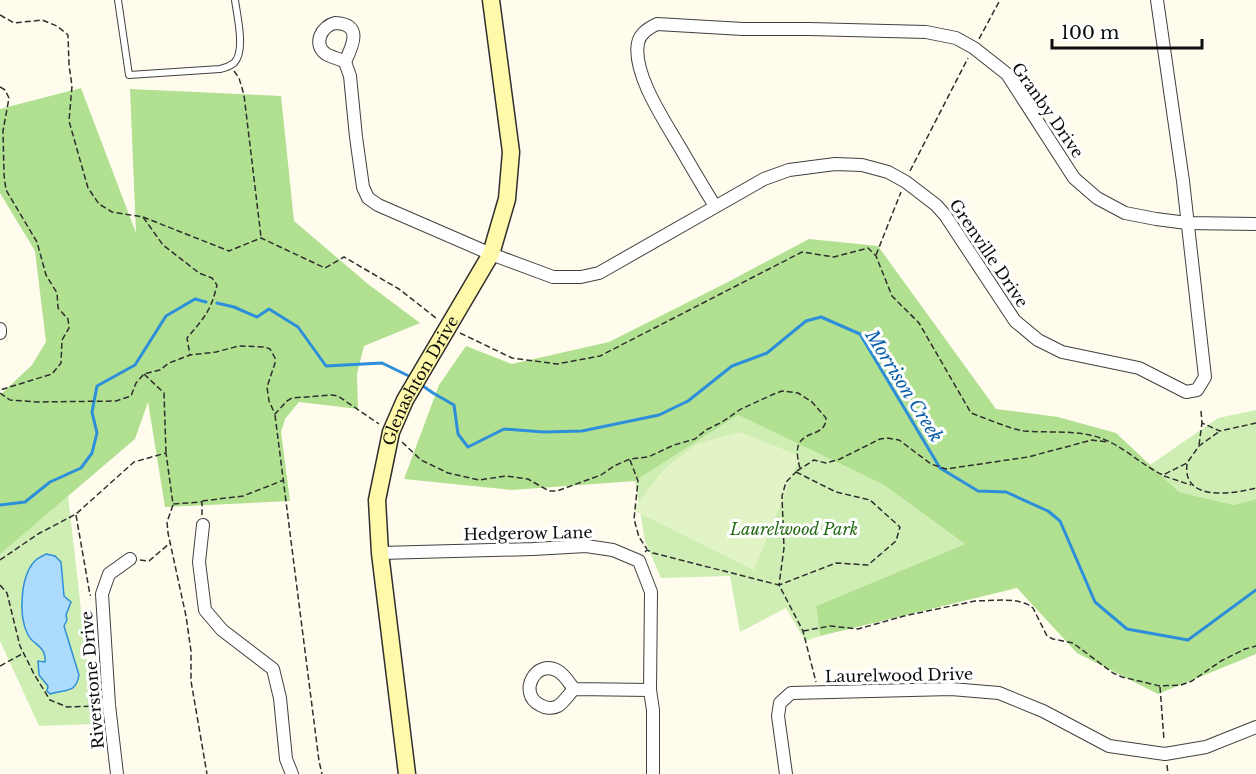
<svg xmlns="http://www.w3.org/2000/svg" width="1256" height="774" font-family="'Libre Baskerville',serif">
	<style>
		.green { fill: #cfeeb3 }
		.forest { fill: #b1e091 }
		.pitch { fill: #e2f4c6 }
		.water { fill: #addbfc; stroke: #2d8eda; stroke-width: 1.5 }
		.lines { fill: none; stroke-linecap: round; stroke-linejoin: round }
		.stream { stroke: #2d8eda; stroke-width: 3 }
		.lane-casing { stroke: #404040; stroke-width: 8 }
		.street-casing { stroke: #404040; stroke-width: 14 }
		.secondary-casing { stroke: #2f2f2f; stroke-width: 19 }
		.path { stroke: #2f2f2f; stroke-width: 1.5; stroke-dasharray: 6 3; stroke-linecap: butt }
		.lane { stroke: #fff; stroke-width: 6 }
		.street { stroke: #fff; stroke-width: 12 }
		.secondary { stroke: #fff9a9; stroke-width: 16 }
		.labels { text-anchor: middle; stroke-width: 6; stroke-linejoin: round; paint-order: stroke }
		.street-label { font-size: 16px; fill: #0d0d0d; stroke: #fff }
		.park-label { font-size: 16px; font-style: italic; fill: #266b17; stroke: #fff }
		.water-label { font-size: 18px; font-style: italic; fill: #0b5fab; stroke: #fff }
	</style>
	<rect width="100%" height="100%" fill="#fffcee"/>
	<g class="green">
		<polygon points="1256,410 1256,499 1234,505 1179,492 1150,465 1218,418"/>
		<polygon points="738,415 884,485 965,544 816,606 820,636 805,641 786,608 740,632 730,576 661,578 645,541 635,481"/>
		<polygon points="68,495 94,724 39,726 0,641 0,554"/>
	</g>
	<g class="forest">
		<polygon points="81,88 136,233 130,89 281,96 294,221 368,284 420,323 364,346 357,374 358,409 299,402 285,419 281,432 290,501 165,507 148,402 135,439 0,554 0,395 32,365 46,342 35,251 0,193 0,109"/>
		<polygon points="809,239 878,246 996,409 1058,417 1116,433 1179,492 1234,505 1256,499 1256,654 1158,694 1077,653 1017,588 820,636 816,606 965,544 884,485 738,415 635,481 512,490 404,479 439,385 466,346 512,364 609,342 726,283"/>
	</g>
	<polygon class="pitch" points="740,432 800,456 754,570 633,510 664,469 696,444"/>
	<path class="water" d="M46,554L55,556L61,562L64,596L71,602L66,615L67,620L64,626L79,675C76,694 65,689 50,694L47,691L48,686L39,675L38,661L45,662C46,645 34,646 28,635C18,616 20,573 37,559C40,557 43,556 46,554Z"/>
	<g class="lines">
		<g class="stream">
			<polyline points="217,303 234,307 257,317 269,309 298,327 326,366 382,363 413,378"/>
			<polyline points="420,384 433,393 454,405 458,434 468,447 504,429 544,432 582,431 659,415 688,401 732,366 767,353 806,321 821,317 860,334 940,468 978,491 1006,492 1048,511 1060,521 1095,602 1127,629 1188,640 1256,590"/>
			<polyline points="0,505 25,502 50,482 81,468 92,453 97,433 92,412 97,386 135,365 166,316 195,299 206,302"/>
		</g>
		<g class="lane-casing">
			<path id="lane" d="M118,0L129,75L220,69C225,68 230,66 234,63C246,51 237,16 235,0"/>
		</g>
		<g class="street-casing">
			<g id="street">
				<path d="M335,23C363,24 353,45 345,62C340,59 331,57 326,54C312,44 322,26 335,23Z"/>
				<polyline points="345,62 350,76 356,137 363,187 368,198 378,205 491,254 553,277 581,277 599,273 764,179 789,170 835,164 862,165 888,172 906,182 936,205 945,215 1015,321 1038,340 1062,352 1139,368 1186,392 1197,390 1205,377 1183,181 1157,0"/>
				<path d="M715,206C703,187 692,168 681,149C666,123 632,74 638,43C640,33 649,28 657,24L743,29H809L926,32L956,38L974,48L1007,74L1074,178L1097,198L1125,213L1156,219L1187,223L1256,224"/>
				<polyline points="0,329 0,333"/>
				<polyline points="203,525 199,562 205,610 222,630 273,669 280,698 286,759 292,774"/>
				<polyline points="380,553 533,549 586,546 613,550 639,561 651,592 650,690 653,710 653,774"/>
				<path d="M574,689C569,694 564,702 558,706C552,709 545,708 540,705C517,693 536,658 558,671C565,675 569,683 574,689L650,690"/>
				<polyline points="117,774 109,705 102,594 109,574 130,559"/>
				<polyline points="786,774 778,716 780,703 791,693 951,689 999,693 1043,711 1109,746 1165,754 1206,747 1256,727"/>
			</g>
		</g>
		<g class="secondary-casing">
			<g id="secondary">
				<path id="s1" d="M407,774L380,553L377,500L391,432L405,400L491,254L507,199L511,152L491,0"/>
			</g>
		</g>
		<g class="path">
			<path d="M0,15L14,23L42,20L57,26L68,35L69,65L72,86L69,121L88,188L99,204L112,212L143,217L163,245L199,273L212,278L217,285C211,311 204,318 187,338L190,355"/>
			<polyline points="979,39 1000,0"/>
			<polyline points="234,71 239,78 244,95 261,237"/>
			<polyline points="0,87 5,90 9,98 3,131 4,175 6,190 37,242 46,275 57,293 58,308 68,319 69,328 62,340 61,363 52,374 0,390"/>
			<polyline points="910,171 968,58"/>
			<polyline points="143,217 229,251 261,238 325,268 344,257 399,289 436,318"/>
			<polyline points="876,255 901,192"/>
			<path d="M460,333L512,358L557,364L600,356L802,252L834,257L868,248L876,256L892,296L919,323L971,413C985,418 1010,429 1024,431C1047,433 1071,430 1094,436C1121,443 1139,464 1163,475L1187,463L1199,446L1220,431"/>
			<polyline points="144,374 164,393 166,453"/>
			<polyline points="0,393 10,400 37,402 116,401 131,396 136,383 144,374 160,370 169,363 190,355 216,352 239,346 265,347 270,349 275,358 275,363 267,387 269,401 275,414 287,401 292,398 332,395 338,396 379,424"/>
			<polyline points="1201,411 1202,423 1220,431 1256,423"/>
			<polyline points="275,415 319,761 322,774"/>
			<path d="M402,442L421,460L448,473L479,480L506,476L528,479L549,491H557L601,475L614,466L630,459L648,457L674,445L695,439L706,430L722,422L741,409L774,394L782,391L798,393L812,402L826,418C826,443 787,423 800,468"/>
			<polyline points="1199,445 1202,423"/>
			<polyline points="630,460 638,481 634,519 639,537 647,549"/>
			<path d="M1187,464C1182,502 1233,494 1256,488"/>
			<polyline points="797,471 814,460 826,463 840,459 880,439 887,438 899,440 931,464 946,469 1028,457 1092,440 1107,442"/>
			<polygon points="796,472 836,492 870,500 900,527 896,541 868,565 836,563 779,585 784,548 782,496 786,482"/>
			<polyline points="1164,476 1191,485"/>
			<polyline points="202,501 243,496 284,480"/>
			<polyline points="173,505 167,522 168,533 186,616 191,651 191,681 207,774"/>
			<polyline points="76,515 90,595 91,595"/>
			<polyline points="645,552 647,550 653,553 779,585 803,631 816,682"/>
			<polyline points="0,560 38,534 76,514 134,462 166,453 173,504 202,502 202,515"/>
			<polyline points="140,560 149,561 170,543"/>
			<polyline points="0,585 7,593 20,646 34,674 50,700 67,707 96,706"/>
			<polyline points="803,631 830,626 858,629 904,616 975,601 1004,600 1017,601 1027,604 1033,608 1047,636 1053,639 1073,643 1113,673 1122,677 1160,686 1181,685 1192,681 1221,661 1245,649 1256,646"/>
			<polyline points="0,666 22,654"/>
			<polyline points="1160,687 1164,740"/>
			<polyline points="1167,765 1168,774"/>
		</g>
		<use href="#lane" class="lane"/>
		<use href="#street" class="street"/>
		<use href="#secondary" class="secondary"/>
	</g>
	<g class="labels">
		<g class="street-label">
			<text transform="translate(1048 110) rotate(55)" y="6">Granby Drive</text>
			<text transform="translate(989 253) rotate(56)" y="6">Grenville Drive</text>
			<text dy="6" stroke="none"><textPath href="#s1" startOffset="404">Glenashton Drive</textPath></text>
			<text transform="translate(528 533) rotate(-1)" y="6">Hedgerow Lane</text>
			<text transform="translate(899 675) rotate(-1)" y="6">Laurelwood Drive</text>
			<text transform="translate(92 680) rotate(-95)" y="6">Riverstone Drive</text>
		</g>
		<g class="park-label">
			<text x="794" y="535">Laurelwood Park</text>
		</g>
		<g class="water-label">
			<text transform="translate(904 386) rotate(58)" y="6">Morrison Creek</text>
		</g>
	</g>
	<path d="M1052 39v9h150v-9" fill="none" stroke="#0d0d0d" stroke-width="3"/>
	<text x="1061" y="39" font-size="18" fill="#0d0d0d" stroke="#ffffff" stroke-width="4.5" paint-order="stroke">100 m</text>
</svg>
